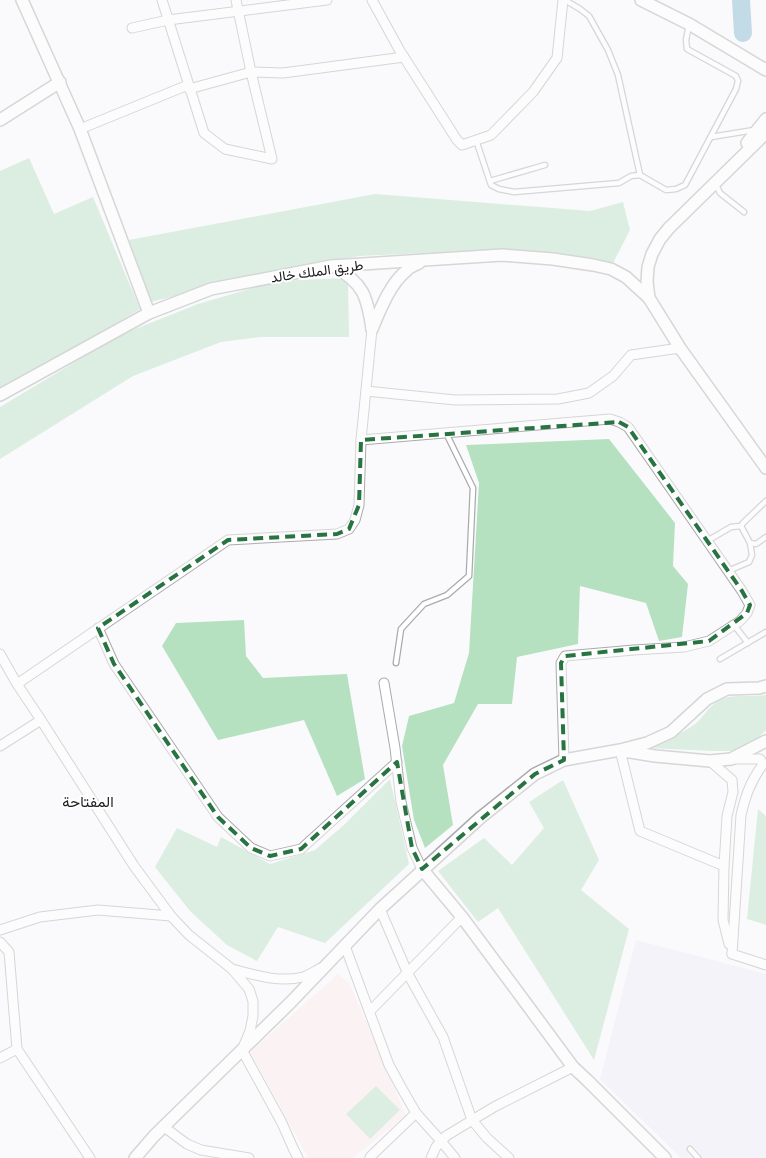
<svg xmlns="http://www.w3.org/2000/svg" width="766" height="1158" font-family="'Roboto Condensed',Vazirmatn,sans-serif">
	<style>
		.built { fill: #ececf5 }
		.education { fill: #fcece9 }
		.green { fill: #b6e1c1 }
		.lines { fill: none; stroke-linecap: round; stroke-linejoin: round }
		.river { stroke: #81b6ce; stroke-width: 18 }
		.service-casing { stroke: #ababad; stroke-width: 7 }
		.minor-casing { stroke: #ababad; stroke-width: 11 }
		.tertiary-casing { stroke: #ababad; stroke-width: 14 }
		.service { stroke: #fff; stroke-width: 4.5 }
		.minor { stroke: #fff; stroke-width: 9 }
		.tertiary { stroke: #fff; stroke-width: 11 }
		.marked { fill: none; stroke: #287342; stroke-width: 4; stroke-dasharray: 10 6; stroke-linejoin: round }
		.labels { text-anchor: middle; stroke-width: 4; stroke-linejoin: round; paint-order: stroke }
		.street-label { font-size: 14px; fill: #202020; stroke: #fff }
		.neighbourhood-label { font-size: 15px; fill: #202020; stroke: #fff }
	</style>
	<rect width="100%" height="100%" fill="#fafafc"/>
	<polygon class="built" points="636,940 766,974 766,1158 681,1158 600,1079"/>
	<polygon class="education" points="338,974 350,984 406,1115 353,1158 308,1158 250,1052"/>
	<g class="green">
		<polygon points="29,158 54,214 93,197 140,309 0,392 0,171"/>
		<polygon points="375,194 590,211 623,202 630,230 612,265 493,250 359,256 257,275 151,302 129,240"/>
		<polygon points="348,278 349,337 260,337 221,342 133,376 0,459 0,407 120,335 198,304 276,281"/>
		<polygon points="609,439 675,523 673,566 688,584 682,637 659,641 646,603 580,586 578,644 517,657 512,704 478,704 443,765 453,825 425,848 414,820 402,746 409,716 454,703 469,653 479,483 466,445"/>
		<polygon points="244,620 246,656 263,678 347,674 365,779 337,796 304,720 218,740 162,646 176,623"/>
		<path d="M766,695V730L755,741L733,751H713L646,748C663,742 680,735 695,724C704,717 709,705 720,700C734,693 751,698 766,695Z"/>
		<polygon points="390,779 409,864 325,943 278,927 257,961 227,945 190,911 155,867 177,828 217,847 221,837 270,864 315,850 345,824"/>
		<polygon points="563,780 599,860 581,890 629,929 594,1060 498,908 478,922 438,871 484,838 512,865 544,828 529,802"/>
		<polygon points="758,809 766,816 766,925 747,919"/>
		<polygon points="376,1086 400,1110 370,1139 346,1114"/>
	</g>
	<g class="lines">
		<polyline class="river" points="741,0 743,33"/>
		<g class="service-casing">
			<g id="service">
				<polyline points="565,0 580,9 589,16 608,50 618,75 640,175"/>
				<polyline points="711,137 754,130"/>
				<polyline points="476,140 491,185 499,189 514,192 619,183 631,176 640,175 666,190 676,189 685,185 736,89 738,81 736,76 687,49 686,40 689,25"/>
				<polyline points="490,181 545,165"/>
				<polyline points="716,185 720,193 744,212"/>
				<polyline points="766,501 743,523 741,526 750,543 756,544 766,537"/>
				<polyline points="707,541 731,527 741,526"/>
				<polyline points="728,571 749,562 752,555 750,543"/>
				<polyline points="734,625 748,643"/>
				<polyline points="720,659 766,632"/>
				<polyline points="396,663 401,629 424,604 447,595 469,576 473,488 446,433"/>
				<polyline points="690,1149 698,1158"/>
			</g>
		</g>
		<g class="minor-casing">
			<g id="minor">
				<polyline points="162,0 204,133 225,149 272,159 251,72 283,73 404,57"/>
				<polyline points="372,0 400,51 457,140 462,145 491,135 533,92 557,58 563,0"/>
				<polyline points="132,28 168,20 327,0"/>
				<polyline points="189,89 251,72 236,0"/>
				<polyline points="80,129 188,85"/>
				<polyline points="366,391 455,400 558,399 589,393 613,376 631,355 680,348"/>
				<polyline points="361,440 610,419 619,422 628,427 742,591 750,605 747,613 740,621 709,641 684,647 634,650 565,656 561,663 564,760"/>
				<polyline points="98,628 114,664 218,817 251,848 270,856 301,849 397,762"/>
				<polyline points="0,654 17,684 41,720 134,866 171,916 189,935 232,969 249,989 253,1001 253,1016 250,1031 242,1050 282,1123 293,1148 298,1158"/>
				<polyline points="384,683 395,748 401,802 412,848 422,869"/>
				<polyline points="17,684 228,540 337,534 349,529 355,520 359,505 361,440 372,329"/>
				<polyline points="0,746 41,720"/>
				<polyline points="620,750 640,831 724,866"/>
				<polyline points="710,761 732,780 733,792 727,816 724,866 723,920 729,944"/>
				<polyline points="380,909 408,974 443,1037 472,1120 487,1138 509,1158"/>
				<polyline points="0,930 40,917 98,910 171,916"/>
				<polyline points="0,942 9,952 17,1049 90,1158"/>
				<polyline points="345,946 389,1065 401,1087 416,1113 441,1141 455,1158"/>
				<path d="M732,954L741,815C746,794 750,783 763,764L760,759H734"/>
				<polyline points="732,954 766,965"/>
				<path d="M232,969C255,975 279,983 303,977C309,975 315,971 321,968"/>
				<polyline points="370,1011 462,917"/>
				<polyline points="0,1058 17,1049"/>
				<polyline points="164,1127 187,1144 201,1150 249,1158"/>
				<polyline points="370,1158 370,1157 416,1113"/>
				<polyline points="431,1158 436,1147 446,1136 494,1107 573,1067"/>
			</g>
		</g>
		<g class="tertiary-casing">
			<g id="tertiary">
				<polyline points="22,0 80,129 149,313"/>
				<polyline points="641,0 689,24 766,70"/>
				<polyline points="0,120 60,82"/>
				<polyline points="766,133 669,228 660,239 652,254 648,267 647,282 649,298 680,348 766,468"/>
				<polyline points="747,143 766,119"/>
				<path d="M333,266C363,283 367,295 372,329"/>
				<path d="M372,329C380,310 390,284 406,271C409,267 415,265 419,263"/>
				<polyline points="0,395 149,313 211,289 331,266 502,255 553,259 593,265 611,269 626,277 649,298"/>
				<polyline points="624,751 655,756 710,761 731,759 766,741"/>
				<polyline points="422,869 462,917 525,1002 573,1067 587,1080 665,1158"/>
				<polyline points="135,1158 154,1136 290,1003 380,909 480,818 535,774 564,760 620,750 647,743 671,732 707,699 727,689 759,688 766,686"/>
			</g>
		</g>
		<use href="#service" class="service"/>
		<use href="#minor" class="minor"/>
		<use href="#tertiary" class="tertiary"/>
	</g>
	<path d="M0 0H766V1158H0ZM619,422L628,427L742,591L750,605L747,613L709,641L565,656L561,663L564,760L535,774L422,869L412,848L397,762L301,849L270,856L251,848L218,817L114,664L98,628L228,540L337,534L349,529L359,505L361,440Z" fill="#fafafc" fill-opacity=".55" fill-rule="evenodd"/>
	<path class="marked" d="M619,422L628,427L742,591L750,605L747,613L709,641L565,656L561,663L564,760L535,774L422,869L412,848L397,762L301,849L270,856L251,848L218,817L114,664L98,628L228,540L337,534L349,529L359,505L361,440Z"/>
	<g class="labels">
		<g class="street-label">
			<text transform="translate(317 271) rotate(-8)" y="5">طريق الملك خالد</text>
		</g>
		<g class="neighbourhood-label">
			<text x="88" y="807">المفتاحة</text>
		</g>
	</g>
</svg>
